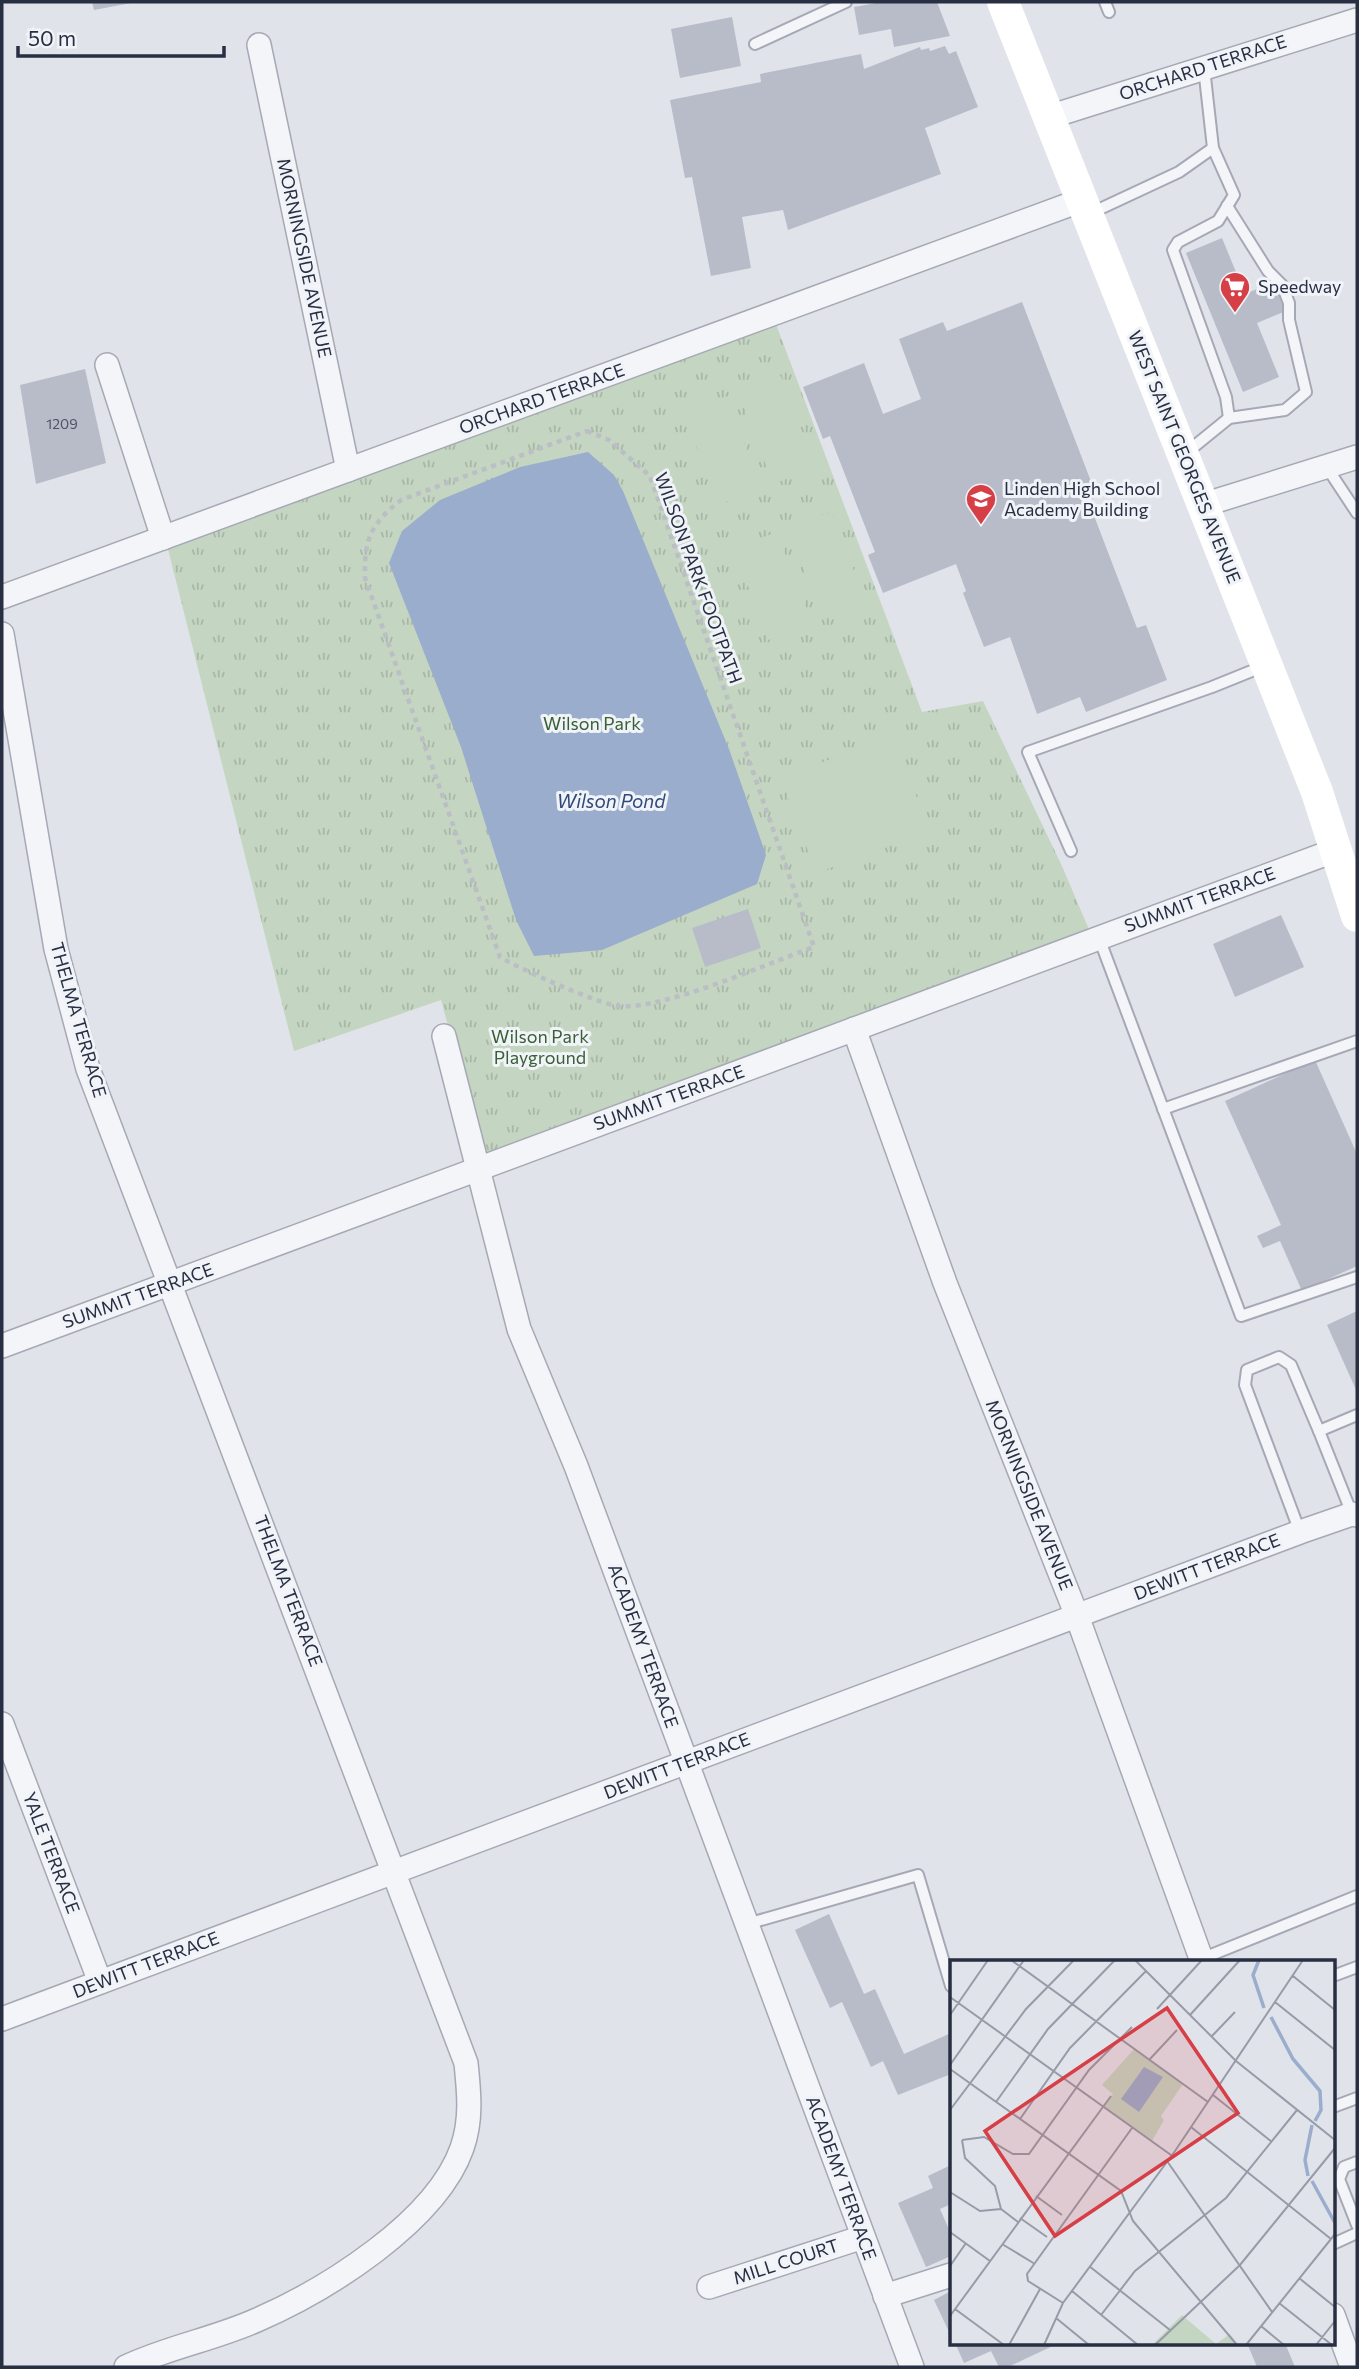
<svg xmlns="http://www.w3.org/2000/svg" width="1359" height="2369" font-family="Commissioner,sans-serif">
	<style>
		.park { fill: url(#park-tufts) }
		.pitch { fill: #c4d5c1 }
		.water { fill: #9aadcc }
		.building { fill: #b7bcc8 }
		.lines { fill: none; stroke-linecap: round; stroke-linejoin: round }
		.lane-casing { stroke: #a6a9b5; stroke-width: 14 }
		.street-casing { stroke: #a6a9b5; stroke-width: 26 }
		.path { stroke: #bbbec5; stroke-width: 4.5; stroke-dasharray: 5 5; stroke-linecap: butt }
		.lane { stroke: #f4f5f8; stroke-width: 10 }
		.street { stroke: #f4f5f8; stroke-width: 23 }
		.secondary { stroke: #fff; stroke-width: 32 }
		.labels { text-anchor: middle; stroke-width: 6; stroke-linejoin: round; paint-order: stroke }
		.number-label { font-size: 14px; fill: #4c5264 }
		.street-label { font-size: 18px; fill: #282f43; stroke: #f0f3f7 }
		.poi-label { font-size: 18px; fill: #282f43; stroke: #f0f3f7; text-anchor: start }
		.park-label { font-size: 18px; fill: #386034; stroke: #f0f3f7 }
		.water-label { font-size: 19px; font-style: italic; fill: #2f497a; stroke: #f0f3f7 }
		.inset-river { fill: none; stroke: #9aadcc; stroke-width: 3.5 }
		.inset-road { fill: none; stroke: #979ba7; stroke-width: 2 }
		.view { fill: #d63f46; fill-opacity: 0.15; stroke: #d63f46; stroke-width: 3.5 }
		.inset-edge { fill: none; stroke: #282f43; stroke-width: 3.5 }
	</style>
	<defs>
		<pattern id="park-tufts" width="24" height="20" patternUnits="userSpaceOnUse" patternTransform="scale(1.75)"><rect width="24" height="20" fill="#c4d5c1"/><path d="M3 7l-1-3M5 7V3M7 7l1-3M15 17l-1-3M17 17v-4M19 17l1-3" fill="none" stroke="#a8b7a7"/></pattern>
	</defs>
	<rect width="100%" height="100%" fill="#e1e3ea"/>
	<polygon class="park" points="774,319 922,712 983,701 1062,866 1090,932 485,1160 441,1000 294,1051 167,545"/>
	<g class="pitch">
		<polygon points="781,376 816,468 773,484 738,392"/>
		<polygon points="727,396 761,488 718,505 684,413"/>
		<polygon points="832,511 866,604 823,620 789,528"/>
		<polygon points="777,532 811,624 768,640 734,548"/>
		<polygon points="895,736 929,832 816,873 781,777"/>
	</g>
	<polygon class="water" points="588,452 614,475 623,491 729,749 766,855 757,884 602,950 534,956 516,920 461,747 389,563 402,531 440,500 520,467"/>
	<g class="building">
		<polygon points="92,2 131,2 131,3 94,10"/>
		<polygon points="882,2 937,2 950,36 894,47 891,29 859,35 854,7"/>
		<polygon points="732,17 741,66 680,78 671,29"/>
		<polygon points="945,46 949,54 956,51 978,107 925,128 941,174 788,230 783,210 742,217 751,268 711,276 692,177 685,178 670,100 761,82 760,74 861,54 864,69 920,47 921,50 929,48 930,51"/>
		<polygon points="1222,238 1245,294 1273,282 1286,311 1257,323 1279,377 1243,392 1186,253"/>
		<polygon points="1022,302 1097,497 1088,500 1137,628 1146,625 1167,680 1086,712 1080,697 1037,714 1010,637 984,647 963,593 966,591 956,564 883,593 868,555 875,552 830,436 823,439 803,387 864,363 883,414 921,399 899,339 943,322 947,331"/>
		<polygon points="85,369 106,463 36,484 20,385"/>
		<polygon points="748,909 761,948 705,967 692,928"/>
		<polygon points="1281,915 1304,967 1235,997 1213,944"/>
		<polygon points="1315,1060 1357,1154 1357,1266 1302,1291 1280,1241 1263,1248 1257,1236 1281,1225 1225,1101"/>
		<polygon points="1357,1311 1357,1392 1327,1325"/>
		<polygon points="829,1914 864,1994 875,1989 904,2054 951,2033 951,2074 898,2095 883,2061 871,2067 842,2002 830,2008 795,1930"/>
		<polygon points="951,2165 951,2204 940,2209 951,2234 951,2256 926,2267 898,2203 933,2188 928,2176"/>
		<polygon points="951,2291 951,2336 934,2300"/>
		<polygon points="955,2343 1059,2343 1008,2367 999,2367 991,2351 964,2363"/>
		<polygon points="1247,2343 1285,2343 1295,2367 1257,2367"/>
	</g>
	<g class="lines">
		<g class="lane-casing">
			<g id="lane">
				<polyline points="1105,2 1109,12"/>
				<polyline points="755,44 846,2"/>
				<polyline points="1213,148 1234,195 1218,221 1178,242 1173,250 1226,397 1229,418"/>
				<polyline points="1089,214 1179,172 1213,148 1204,68"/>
				<polyline points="1186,453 1229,418 1285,410 1306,392 1289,320 1289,303 1282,285 1268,271 1227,206"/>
				<polyline points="1326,466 1357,513"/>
				<polyline points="1071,851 1028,752 1212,687 1264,666"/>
				<polyline points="1099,938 1241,1316 1357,1277"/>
				<polyline points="1163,1109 1357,1041"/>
				<polyline points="1319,1431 1352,1514"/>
				<polyline points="1300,1532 1245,1385 1247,1370 1279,1357 1291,1365 1319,1431 1357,1415"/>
				<polyline points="747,1924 918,1875 951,1986"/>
				<polyline points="1201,1959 1357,1896"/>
				<polyline points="1333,1976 1357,1967"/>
				<polyline points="1333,2107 1357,2098"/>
				<polyline points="1357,2162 1344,2167 1339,2179 1357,2225"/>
				<polyline points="1333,2244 1357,2233"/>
			</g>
		</g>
		<g class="street-casing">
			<g id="street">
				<polyline points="259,45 348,470"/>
				<polyline points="1049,117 1357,20"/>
				<polyline points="107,365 163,538"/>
				<polyline points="1203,505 1357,457"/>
				<polyline points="2,597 1082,200"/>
				<path d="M2,634L56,949L88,1069L466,2063C469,2092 472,2120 462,2148C436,2222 326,2290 257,2320C215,2339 168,2347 126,2367"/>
				<polyline points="854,1029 945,1283 1077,1616 1202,1961"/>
				<polyline points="444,1036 519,1329 576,1466 912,2367"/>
				<polyline points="2,1346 1336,850"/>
				<polyline points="2,1724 100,1982"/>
				<polyline points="2,2019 1300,1532 1352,1514 1357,1515"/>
				<polyline points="709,2287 863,2237"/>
				<polyline points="885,2296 951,2275"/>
				<polyline points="1333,2315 1352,2367"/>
			</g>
		</g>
		<path class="path" d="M587,431L609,440L650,476L814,947C768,963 664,1010 619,1006C598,1004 520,969 500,957L365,578C364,538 371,524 401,500Z"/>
		<use href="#lane" class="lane"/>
		<use href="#street" class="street"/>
		<polyline class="secondary" points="1003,2 1317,792 1357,916"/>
	</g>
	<defs>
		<g id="supermarket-pin" transform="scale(1.575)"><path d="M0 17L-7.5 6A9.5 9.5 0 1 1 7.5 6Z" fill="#d63f46" stroke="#f0f3f7"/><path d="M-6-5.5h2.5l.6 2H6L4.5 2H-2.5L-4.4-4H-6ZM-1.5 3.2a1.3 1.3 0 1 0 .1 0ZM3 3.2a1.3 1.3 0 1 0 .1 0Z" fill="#fff"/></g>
		<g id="school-pin" transform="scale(1.575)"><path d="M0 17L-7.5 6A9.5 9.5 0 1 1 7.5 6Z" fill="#d63f46" stroke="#f0f3f7"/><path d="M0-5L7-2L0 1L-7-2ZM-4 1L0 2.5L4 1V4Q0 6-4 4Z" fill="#fff"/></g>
	</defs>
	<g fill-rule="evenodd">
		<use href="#supermarket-pin" x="1235" y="287"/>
		<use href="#school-pin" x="981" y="499"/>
	</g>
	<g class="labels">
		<g class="number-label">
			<text x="62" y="429">1209</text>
		</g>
		<g class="street-label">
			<text transform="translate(1203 68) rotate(-18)" y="6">ORCHARD TERRACE</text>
			<text transform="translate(304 258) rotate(78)" y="6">MORNINGSIDE AVENUE</text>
			<text transform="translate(542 399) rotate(-20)" y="6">ORCHARD TERRACE</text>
			<text transform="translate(1184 457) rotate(68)" y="6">WEST SAINT GEORGES AVENUE</text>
			<text transform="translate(698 578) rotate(70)" y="6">WILSON PARK FOOTPATH</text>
			<text transform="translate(1200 900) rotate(-20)" y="6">SUMMIT TERRACE</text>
			<text transform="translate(78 1020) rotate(74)" y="6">THELMA TERRACE</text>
			<text transform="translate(669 1098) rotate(-20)" y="6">SUMMIT TERRACE</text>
			<text transform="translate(138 1296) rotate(-20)" y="6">SUMMIT TERRACE</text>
			<text transform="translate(1029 1495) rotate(68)" y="6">MORNINGSIDE AVENUE</text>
			<text transform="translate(1207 1567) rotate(-21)" y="6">DEWITT TERRACE</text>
			<text transform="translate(288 1591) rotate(69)" y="6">THELMA TERRACE</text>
			<text transform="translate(643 1646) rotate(70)" y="6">ACADEMY TERRACE</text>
			<text transform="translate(677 1766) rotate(-21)" y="6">DEWITT TERRACE</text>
			<text transform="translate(51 1853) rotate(69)" y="6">YALE TERRACE</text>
			<text transform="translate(146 1965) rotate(-21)" y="6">DEWITT TERRACE</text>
			<text transform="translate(841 2178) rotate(70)" y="6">ACADEMY TERRACE</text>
			<text transform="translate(786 2262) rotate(-18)" y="6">MILL COURT</text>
		</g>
		<g class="poi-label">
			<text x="1258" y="293">Speedway</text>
			<text x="1004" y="495">Linden High School<tspan x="1004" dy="21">Academy Building</tspan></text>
		</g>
		<g class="park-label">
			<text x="592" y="730">Wilson Park</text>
			<text x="540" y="1043">Wilson Park<tspan x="540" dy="21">Playground</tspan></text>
		</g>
		<g class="water-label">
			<text x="611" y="808">Wilson Pond</text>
		</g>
	</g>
	<g transform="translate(950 1960)">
		<rect width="385" height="385" fill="#e1e3ea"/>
		<path d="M184,89L233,124L211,156L214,160L202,181L153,146L163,134L152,125ZM232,355L266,384L280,374L288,385H202Z" fill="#c4d5c1"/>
		<path d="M194,107L213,117L189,152L171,139Z" fill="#9aadcc"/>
		<path class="inset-river" d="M309,0L303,15L314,48M321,57L343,99L370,131L371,150L365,161M358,216L355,200L362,165M362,221L385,263"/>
		<path class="inset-road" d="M61,0L258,142M185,0L286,101L385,180M343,16L385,50M0,37L221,195M325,42L385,90M207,49L252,0M0,55L38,0M240,55L290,0M262,76L285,52M200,99L227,70M0,105L74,0M0,109L171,231L183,261L287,385M263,135L322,182M46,142L98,69L165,0M0,150L76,49L124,0M70,159L120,88L196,11M241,167L381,279M12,180L34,177L63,194H79L139,110L182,67M12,180L15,198L45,226L51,249L68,262M217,201L322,352M0,232L30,251L51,249M86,236L112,255M70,258L97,277M0,272L40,301M52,284L85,304M0,306L16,283M139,306L220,370M349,318L385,347M122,331L188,385M113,343L78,321L77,314L182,168M329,343L382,385M5,349L54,385M151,355L185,311L276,238L347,150M0,356L161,136M106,358L139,385M311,366L334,385M59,385L90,329M94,385L113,343L225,191L353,0M205,385L290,305L385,188M296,385L385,274M366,385L385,361"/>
		<path class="view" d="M217,48L288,153L105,276L35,171Z"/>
		<rect width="385" height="385" class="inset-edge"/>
	</g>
	<rect width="1359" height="2369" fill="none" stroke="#282f43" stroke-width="7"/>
	<path d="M18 46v10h206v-10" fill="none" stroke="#282f43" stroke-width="3.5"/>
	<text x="28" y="46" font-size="21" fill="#282f43" stroke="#f0f3f7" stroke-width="5" paint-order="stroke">50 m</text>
</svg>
